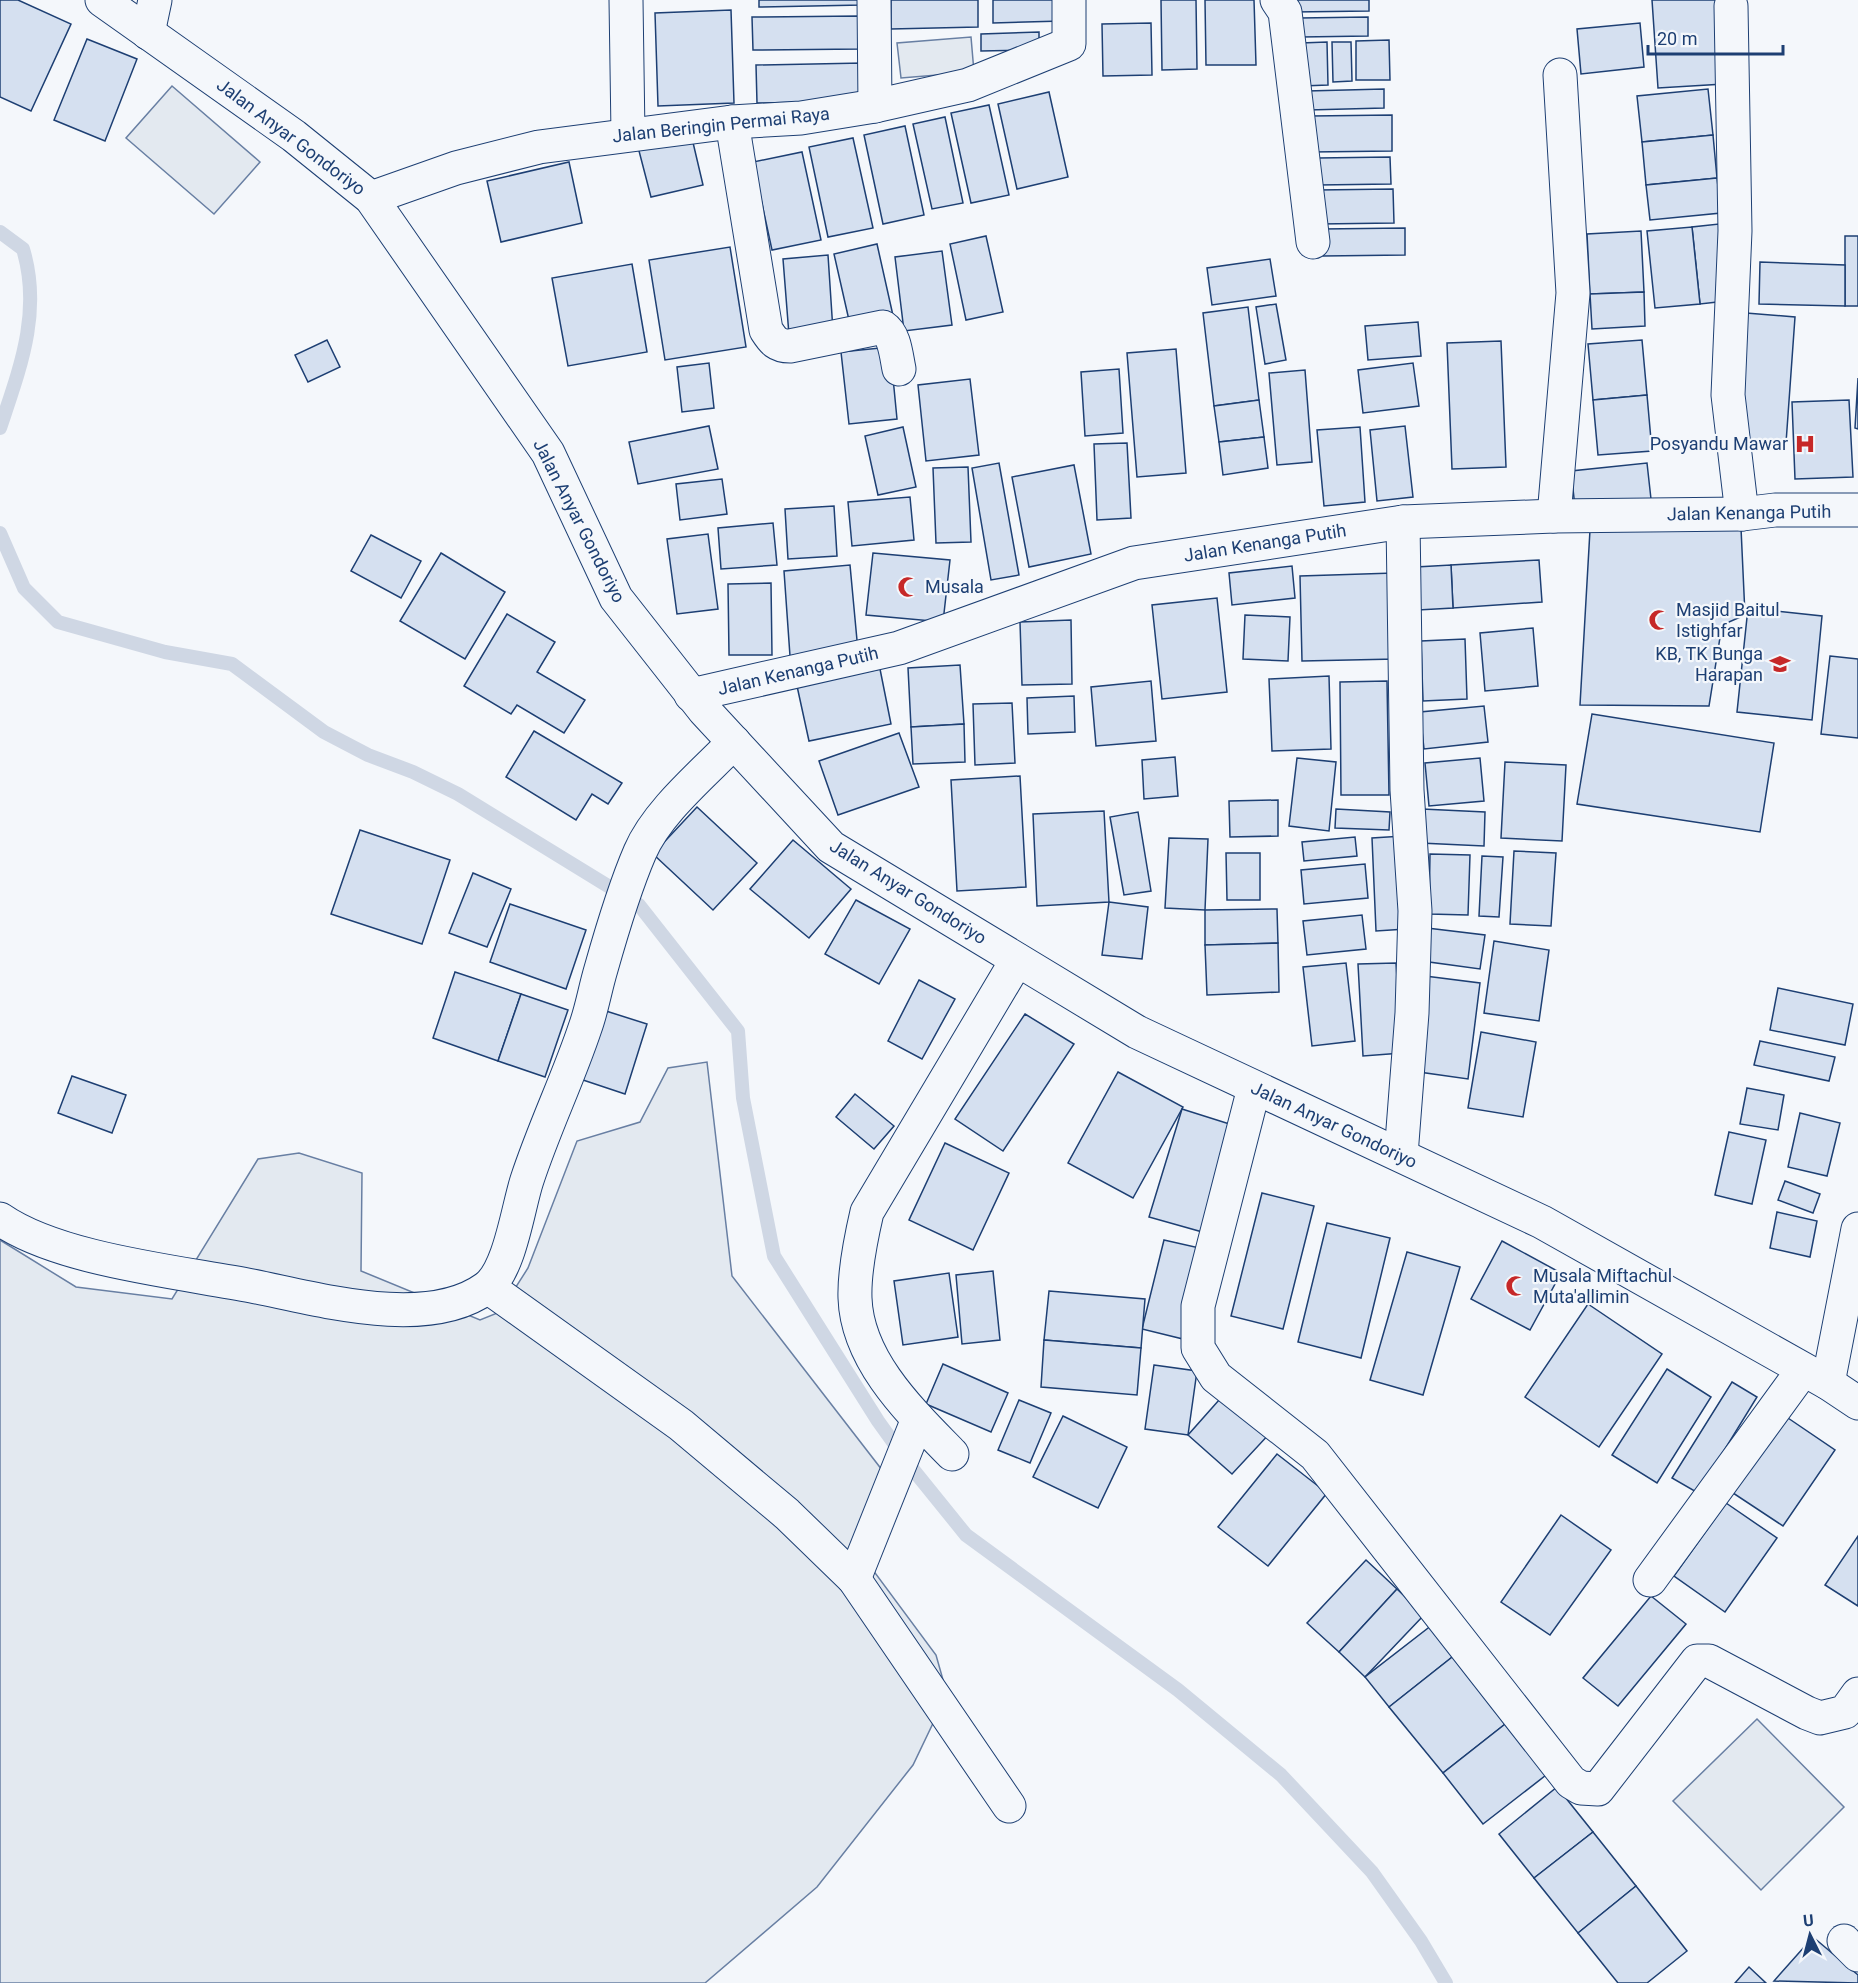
<svg xmlns="http://www.w3.org/2000/svg" width="1858" height="1983" font-family="Roboto,sans-serif">
	<style>
		.green { fill: #e3e9f0; stroke: #687fa3; stroke-width: 1.5 }
		.lines { fill: none; stroke-linecap: round; stroke-linejoin: round }
		.stream { stroke: #cfd7e4; stroke-width: 14 }
		.building { fill: #d5e0f0; stroke: #1d3f73; stroke-width: 1.5 }
		.street-casing { stroke: #1d3f73; stroke-width: 35 }
		.secondary-casing { stroke: #1d3f73; stroke-width: 35 }
		.street { stroke: #f4f7fb; stroke-width: 33 }
		.secondary { stroke: #f4f7fb; stroke-width: 33 }
		.labels { text-anchor: middle; stroke-width: 4.5; stroke-linejoin: round; paint-order: stroke }
		.street-label { font-size: 18px; fill: #1d3f73; stroke: #f4f7fb }
		.poi-label { font-size: 18px; fill: #1d3f73; stroke: #f4f7fb; text-anchor: start }
	</style>
	<rect width="100%" height="100%" fill="#f4f7fb"/>
	<g class="green">
		<polygon points="971,37 974,72 901,78 897,43"/>
		<polygon points="172,86 260,162 214,214 126,138"/>
		<polygon points="707,1062 732,1276 889,1479 861,1554 936,1655 947,1694 913,1765 817,1887 705,1983 0,1983 0,1240 76,1287 172,1299 258,1159 299,1153 362,1173 361,1271 480,1320 500,1312 528,1268 577,1141 640,1122 668,1068"/>
		<polygon points="1757,1719 1844,1807 1761,1890 1673,1801"/>
	</g>
	<g class="lines">
		<g class="stream">
			<path d="M0,232L23,249C42,312 20,368 0,428"/>
			<polyline points="0,533 24,588 58,622 165,652 232,664 324,732 368,755 413,772 458,794 639,905 738,1031 743,1098 774,1256 878,1421 911,1467 966,1535 1178,1690 1281,1775 1372,1872 1421,1941 1446,1983"/>
		</g>
	</g>
	<g class="building">
		<polygon points="0,0 18,0 71,24 31,111 0,97"/>
		<polygon points="759,0 862,0 862,5 759,7"/>
		<polygon points="891,0 978,0 978,27 891,29"/>
		<polygon points="993,0 1061,0 1062,21 993,23"/>
		<polygon points="1161,0 1196,0 1197,69 1162,70"/>
		<polygon points="1205,0 1254,0 1256,65 1206,65"/>
		<polygon points="1292,0 1369,0 1369,11 1293,12"/>
		<polygon points="1652,0 1718,0 1724,84 1658,88"/>
		<polygon points="731,10 734,103 658,106 655,13"/>
		<polygon points="859,16 860,49 753,50 752,17"/>
		<polygon points="1368,17 1368,36 1301,37 1300,18"/>
		<polygon points="1151,23 1152,75 1103,76 1102,24"/>
		<polygon points="1640,23 1644,67 1581,74 1577,29"/>
		<polygon points="1039,32 1039,50 981,51 981,34"/>
		<polygon points="87,39 137,59 105,141 54,120"/>
		<polygon points="1389,40 1390,80 1356,80 1356,41"/>
		<polygon points="1327,42 1328,85 1302,86 1301,43"/>
		<polygon points="1332,42 1351,42 1352,81 1333,82"/>
		<polygon points="863,63 863,101 757,103 756,65"/>
		<polygon points="1384,89 1384,108 1308,110 1307,91"/>
		<polygon points="1708,89 1713,135 1642,142 1637,96"/>
		<polygon points="1049,92 1068,177 1017,189 998,104"/>
		<polygon points="989,105 1009,195 971,203 951,113"/>
		<polygon points="1392,115 1392,151 1311,152 1311,116"/>
		<polygon points="945,117 963,203 932,209 913,124"/>
		<polygon points="905,126 924,215 883,224 864,135"/>
		<polygon points="691,134 703,185 651,197 638,147"/>
		<polygon points="1713,135 1717,178 1646,185 1642,142"/>
		<polygon points="853,138 873,228 828,237 809,147"/>
		<polygon points="802,152 821,240 772,250 753,162"/>
		<polygon points="1390,157 1391,184 1318,185 1318,158"/>
		<polygon points="569,162 582,223 501,242 487,181"/>
		<polygon points="1717,178 1721,213 1650,220 1646,185"/>
		<polygon points="1393,189 1394,223 1319,224 1318,190"/>
		<polygon points="1719,224 1726,301 1700,304 1692,227"/>
		<polygon points="1692,227 1700,304 1655,308 1647,231"/>
		<polygon points="1405,228 1405,255 1323,256 1322,229"/>
		<polygon points="1641,231 1644,292 1590,294 1587,234"/>
		<polygon points="986,236 1003,312 966,320 950,244"/>
		<rect x="1845" y="236" width="13" height="70"/>
		<polygon points="877,244 894,320 851,329 834,254"/>
		<polygon points="730,247 746,347 665,360 649,260"/>
		<polygon points="942,251 952,325 904,331 895,257"/>
		<polygon points="828,255 833,331 789,335 783,259"/>
		<polygon points="1270,259 1276,296 1212,305 1207,268"/>
		<polygon points="1760,262 1845,265 1845,306 1759,304"/>
		<polygon points="632,264 647,352 568,366 552,278"/>
		<polygon points="1644,292 1645,326 1592,329 1590,294"/>
		<polygon points="1276,304 1286,360 1265,364 1256,307"/>
		<polygon points="1248,307 1259,400 1214,406 1203,313"/>
		<polygon points="1746,313 1795,317 1786,443 1736,439"/>
		<polygon points="1418,322 1421,356 1368,360 1365,326"/>
		<polygon points="327,340 340,367 308,382 295,355"/>
		<polygon points="1642,340 1647,395 1593,400 1588,344"/>
		<polygon points="1501,341 1506,467 1452,469 1447,343"/>
		<polygon points="890,347 897,419 849,424 841,352"/>
		<polygon points="1176,349 1186,473 1137,477 1127,353"/>
		<polygon points="709,363 714,408 682,412 677,367"/>
		<polygon points="1413,363 1419,406 1363,413 1358,370"/>
		<polygon points="1119,369 1123,433 1085,436 1081,372"/>
		<polygon points="1305,370 1312,462 1277,465 1269,373"/>
		<polygon points="1858,378 1858,429 1855,428"/>
		<polygon points="970,379 979,455 926,461 918,385"/>
		<polygon points="1647,395 1652,451 1598,455 1593,400"/>
		<polygon points="1259,400 1264,437 1219,442 1214,406"/>
		<polygon points="1849,400 1853,477 1795,479 1792,402"/>
		<polygon points="709,426 718,469 638,484 629,442"/>
		<polygon points="1405,426 1413,497 1377,501 1370,430"/>
		<polygon points="903,427 916,487 878,495 865,436"/>
		<polygon points="1360,427 1365,502 1324,506 1317,430"/>
		<polygon points="1264,437 1268,468 1223,475 1219,442"/>
		<polygon points="1127,443 1131,518 1097,520 1094,444"/>
		<polygon points="999,463 1019,575 991,580 972,468"/>
		<polygon points="1647,463 1651,499 1575,507 1571,471"/>
		<polygon points="1074,465 1091,554 1029,567 1012,477"/>
		<polygon points="968,467 971,542 936,543 933,468"/>
		<polygon points="722,479 727,514 680,520 676,484"/>
		<polygon points="910,497 914,540 852,546 848,502"/>
		<polygon points="834,506 837,556 788,559 785,509"/>
		<polygon points="773,523 777,565 721,569 718,528"/>
		<polygon points="1741,528 1745,615 1722,625 1709,706 1580,705 1590,530"/>
		<polygon points="708,534 718,609 677,614 667,539"/>
		<polygon points="371,535 421,561 401,598 351,571"/>
		<polygon points="441,553 505,592 465,659 400,621"/>
		<polygon points="873,553 950,560 943,622 866,615"/>
		<polygon points="1539,560 1542,602 1453,608 1451,565"/>
		<polygon points="850,565 858,651 790,656 784,571"/>
		<polygon points="1451,565 1453,608 1418,610 1416,567"/>
		<polygon points="1292,566 1295,598 1232,605 1229,573"/>
		<polygon points="1394,573 1396,659 1302,661 1300,576"/>
		<polygon points="771,583 772,655 729,655 728,584"/>
		<polygon points="1217,598 1227,692 1162,699 1152,605"/>
		<polygon points="1748,608 1822,616 1812,720 1737,712"/>
		<polygon points="507,614 555,642 537,672 585,700 564,733 517,705 511,714 464,686"/>
		<polygon points="1245,615 1290,617 1288,661 1243,659"/>
		<polygon points="1071,620 1072,684 1022,685 1020,622"/>
		<polygon points="1533,628 1538,686 1485,691 1480,633"/>
		<polygon points="1465,639 1467,699 1423,701 1421,641"/>
		<polygon points="1830,656 1858,659 1858,738 1821,734"/>
		<polygon points="960,665 964,724 911,727 908,668"/>
		<polygon points="880,669 891,724 809,741 797,686"/>
		<polygon points="1329,676 1331,749 1272,751 1269,679"/>
		<polygon points="1151,681 1156,741 1096,746 1091,687"/>
		<polygon points="1387,681 1389,795 1341,795 1340,682"/>
		<polygon points="1074,696 1075,732 1028,734 1027,698"/>
		<polygon points="1012,703 1015,763 975,765 973,704"/>
		<polygon points="1484,706 1488,742 1424,749 1420,712"/>
		<polygon points="1592,714 1774,743 1760,832 1577,804"/>
		<polygon points="964,724 965,762 913,764 911,727"/>
		<polygon points="534,731 622,783 608,804 592,794 576,820 506,777"/>
		<polygon points="899,733 919,787 838,815 819,761"/>
		<polygon points="1175,757 1178,796 1144,799 1142,760"/>
		<polygon points="1297,758 1336,762 1329,831 1289,826"/>
		<polygon points="1480,758 1484,801 1429,806 1425,763"/>
		<polygon points="1505,762 1566,765 1562,841 1501,838"/>
		<polygon points="1020,776 1026,887 957,891 951,780"/>
		<polygon points="1278,800 1278,836 1230,837 1229,801"/>
		<polygon points="697,807 757,863 713,910 653,854"/>
		<polygon points="1336,809 1390,812 1389,830 1335,828"/>
		<polygon points="1422,809 1485,812 1484,846 1420,843"/>
		<polygon points="1104,811 1109,902 1037,906 1033,814"/>
		<polygon points="1138,812 1151,891 1124,895 1110,817"/>
		<polygon points="360,830 450,860 422,944 331,914"/>
		<polygon points="1403,836 1406,929 1376,931 1372,838"/>
		<polygon points="1355,837 1357,856 1304,861 1302,842"/>
		<polygon points="1169,838 1208,839 1205,910 1165,908"/>
		<polygon points="793,840 851,889 809,938 750,889"/>
		<polygon points="1514,851 1556,853 1551,926 1510,924"/>
		<polygon points="1226,853 1260,853 1260,900 1227,900"/>
		<polygon points="1430,854 1470,855 1468,915 1429,914"/>
		<polygon points="1482,856 1503,857 1499,917 1479,916"/>
		<polygon points="1365,864 1368,898 1304,904 1301,870"/>
		<polygon points="473,873 511,889 487,947 449,933"/>
		<polygon points="856,900 910,929 879,984 825,954"/>
		<polygon points="1109,902 1148,907 1142,959 1102,955"/>
		<polygon points="510,904 586,930 566,989 490,962"/>
		<polygon points="1277,909 1278,943 1205,945 1205,910"/>
		<polygon points="1362,915 1366,949 1307,955 1303,921"/>
		<polygon points="1427,928 1485,935 1480,969 1422,961"/>
		<polygon points="1494,941 1549,950 1539,1021 1484,1013"/>
		<polygon points="1278,943 1279,992 1207,995 1205,945"/>
		<polygon points="1346,963 1355,1041 1312,1046 1303,967"/>
		<polygon points="1396,963 1402,1053 1363,1056 1358,964"/>
		<polygon points="455,972 521,994 498,1061 433,1038"/>
		<polygon points="1425,976 1480,983 1468,1079 1412,1071"/>
		<polygon points="919,980 955,999 922,1059 888,1041"/>
		<polygon points="1778,988 1853,1004 1845,1045 1770,1030"/>
		<polygon points="521,994 568,1010 545,1077 498,1061"/>
		<polygon points="606,1011 647,1024 625,1094 583,1080"/>
		<polygon points="1025,1014 1074,1044 1003,1151 955,1119"/>
		<polygon points="1481,1032 1536,1042 1523,1117 1468,1108"/>
		<polygon points="1760,1041 1835,1057 1829,1081 1754,1065"/>
		<polygon points="1118,1072 1183,1107 1133,1198 1068,1163"/>
		<polygon points="72,1076 126,1095 112,1133 58,1113"/>
		<polygon points="1747,1088 1784,1095 1778,1130 1740,1124"/>
		<polygon points="855,1094 894,1126 874,1149 836,1117"/>
		<polygon points="1182,1109 1239,1127 1206,1233 1149,1217"/>
		<polygon points="1800,1113 1840,1123 1827,1176 1788,1167"/>
		<polygon points="1729,1132 1766,1140 1752,1204 1715,1195"/>
		<polygon points="945,1143 1009,1173 973,1250 909,1220"/>
		<polygon points="1785,1181 1820,1194 1813,1213 1778,1200"/>
		<polygon points="1262,1193 1314,1206 1283,1329 1231,1316"/>
		<polygon points="1777,1212 1817,1221 1810,1257 1770,1248"/>
		<polygon points="1327,1223 1390,1238 1361,1358 1298,1342"/>
		<polygon points="1164,1240 1204,1249 1183,1339 1142,1329"/>
		<polygon points="1502,1241 1561,1273 1530,1330 1471,1299"/>
		<polygon points="1407,1252 1460,1267 1423,1395 1370,1380"/>
		<polygon points="993,1271 1000,1340 962,1344 956,1275"/>
		<polygon points="949,1273 958,1337 903,1345 894,1281"/>
		<polygon points="1049,1291 1145,1299 1141,1348 1044,1340"/>
		<polygon points="1588,1304 1662,1354 1599,1447 1525,1397"/>
		<polygon points="1044,1340 1141,1348 1137,1395 1041,1387"/>
		<polygon points="943,1364 1008,1393 991,1432 926,1404"/>
		<polygon points="1154,1365 1197,1371 1188,1435 1145,1429"/>
		<polygon points="1667,1369 1711,1397 1657,1483 1612,1455"/>
		<polygon points="1732,1382 1757,1397 1698,1493 1672,1478"/>
		<polygon points="1227,1391 1272,1431 1232,1474 1188,1435"/>
		<polygon points="1019,1400 1051,1413 1030,1463 998,1450"/>
		<polygon points="1063,1416 1127,1447 1098,1508 1033,1477"/>
		<polygon points="1785,1416 1835,1450 1783,1526 1733,1493"/>
		<polygon points="1277,1454 1327,1493 1268,1566 1218,1527"/>
		<polygon points="1726,1503 1777,1538 1725,1612 1674,1576"/>
		<polygon points="1561,1515 1611,1550 1550,1635 1501,1602"/>
		<polygon points="1858,1536 1858,1606 1825,1585"/>
		<polygon points="1366,1560 1397,1589 1339,1652 1307,1623"/>
		<polygon points="1397,1589 1424,1615 1365,1677 1339,1652"/>
		<polygon points="1651,1596 1686,1624 1618,1706 1583,1678"/>
		<polygon points="1432,1625 1456,1654 1389,1707 1365,1677"/>
		<polygon points="1456,1654 1509,1721 1443,1773 1389,1707"/>
		<polygon points="1509,1721 1550,1772 1483,1824 1443,1773"/>
		<polygon points="1557,1787 1593,1832 1534,1878 1499,1834"/>
		<polygon points="1593,1832 1636,1886 1578,1933 1534,1878"/>
		<polygon points="1636,1886 1687,1951 1647,1983 1618,1983 1578,1933"/>
		<polygon points="1813,1937 1858,1975 1858,1983 1774,1981"/>
		<polygon points="1749,1967 1766,1983 1735,1983"/>
	</g>
	<g class="lines">
		<g class="street-casing">
			<g id="street">
				<polyline points="626,0 628,134"/>
				<polyline points="874,0 875,106"/>
				<polyline points="1277,0 1285,12 1313,242"/>
				<polyline points="1731,6 1735,231 1728,395 1742,514"/>
				<polyline points="148,33 155,0"/>
				<path d="M732,122L766,330C773,341 777,346 790,346L883,327C895,335 896,355 899,369"/>
				<polyline points="371,198 456,168 539,147 732,122 801,118 875,106 968,85 1069,44 1069,0"/>
				<polyline points="1554,516 1573,293 1560,75"/>
				<polyline points="691,695 899,648 1134,563 1403,522 1554,516 1742,514 1775,510 1858,510"/>
				<polyline points="1254,1088 1198,1306 1198,1348 1216,1377 1315,1455 1571,1782 1581,1788 1598,1789 1697,1661 1709,1661 1807,1713 1820,1718 1845,1712 1858,1694"/>
				<polyline points="1401,1155 1412,1013 1415,911 1407,790 1403,522"/>
				<path d="M0,1219C59,1260 180,1272 252,1286C318,1299 427,1331 486,1288C510,1271 518,1207 527,1180C544,1128 568,1079 585,1028C592,1009 595,989 601,969C612,930 624,889 640,852C657,812 703,774 734,742"/>
				<polyline points="488,1287 681,1425 787,1514 854,1579 1009,1806"/>
				<path d="M952,1454C911,1412 857,1361 855,1298C854,1271 861,1238 867,1212L1017,960"/>
				<polyline points="854,1579 918,1419"/>
				<polyline points="1650,1580 1803,1370"/>
				<polyline points="1844,1941 1858,1955"/>
			</g>
		</g>
		<g class="secondary-casing">
			<g id="secondary">
				<polyline points="102,0 294,136 371,198 548,453 616,598 704,710 831,847 1137,1032 1542,1222 1828,1383 1858,1403"/>
				<polyline points="1828,1383 1858,1229"/>
			</g>
		</g>
		<use href="#street" class="street"/>
		<use href="#secondary" class="secondary"/>
	</g>
	<defs>
		<g id="hospital-bare" transform="scale(1.62)"><path d="M-5-5h3v3.5h4V-5h3V5h-3V1.5h-4V5h-3Z" fill="#c62828" stroke="#f4f7fb" stroke-width="2.5" paint-order="stroke"/></g>
		<g id="mosque-bare" transform="scale(1.62)"><path d="M3.5-4.9A6 6 0 1 0 3.5 4.9A5 5 0 1 1 3.5-4.9Z" fill="#c62828" stroke="#f4f7fb" stroke-width="2.5" paint-order="stroke"/></g>
		<g id="school-bare" transform="scale(1.62)"><path d="M0-5L7-2L0 1L-7-2ZM-4 1L0 2.5L4 1V4Q0 6-4 4Z" fill="#c62828" stroke="#f4f7fb" stroke-width="2.5" paint-order="stroke"/></g>
	</defs>
	<g fill-rule="evenodd">
		<use href="#hospital-bare" x="1805" y="444"/>
		<use href="#mosque-bare" x="908" y="587"/>
		<use href="#mosque-bare" x="1659" y="620"/>
		<use href="#school-bare" x="1780" y="664"/>
		<use href="#mosque-bare" x="1516" y="1286"/>
	</g>
	<g class="labels">
		<g class="street-label">
			<text transform="translate(721 125) rotate(-6)" y="6">Jalan Beringin Permai Raya</text>
			<text transform="translate(291 137) rotate(37)" y="6">Jalan Anyar Gondoriyo</text>
			<text transform="translate(1749 513) rotate(-1)" y="6">Jalan Kenanga Putih</text>
			<text transform="translate(579 521) rotate(63)" y="6">Jalan Anyar Gondoriyo</text>
			<text transform="translate(1265 543) rotate(-9)" y="6">Jalan Kenanga Putih</text>
			<text transform="translate(798 671) rotate(-13)" y="6">Jalan Kenanga Putih</text>
			<text transform="translate(908 892) rotate(32)" y="6">Jalan Anyar Gondoriyo</text>
			<text transform="translate(1334 1125) rotate(25)" y="6">Jalan Anyar Gondoriyo</text>
		</g>
		<g class="poi-label">
			<text x="1788" y="450" text-anchor="end">Posyandu Mawar</text>
			<text x="925" y="593">Musala</text>
			<text x="1676" y="616">Masjid Baitul<tspan x="1676" dy="21">Istighfar</tspan></text>
			<text x="1763" y="660" text-anchor="end">KB, TK Bunga<tspan x="1763" dy="21">Harapan</tspan></text>
			<text x="1533" y="1282">Musala Miftachul<tspan x="1533" dy="21">Muta'allimin</tspan></text>
		</g>
	</g>
	<g transform="translate(1810 1935) rotate(354)" stroke="#f4f7fb" stroke-width="4.5" paint-order="stroke">
	<path d="M0-4.5L10 22L0 15L-10 22Z" fill="#1d3f73"/>
	<text y="-9" font-size="16" font-weight="bold" text-anchor="middle" fill="#1d3f73">U</text>
	</g>
	<path d="M1648 45v9h135v-9" fill="none" stroke="#1d3f73" stroke-width="3"/>
	<text x="1657" y="45" font-size="18" fill="#1d3f73" stroke="#f4f7fb" stroke-width="4.5" paint-order="stroke">20 m</text>
</svg>
